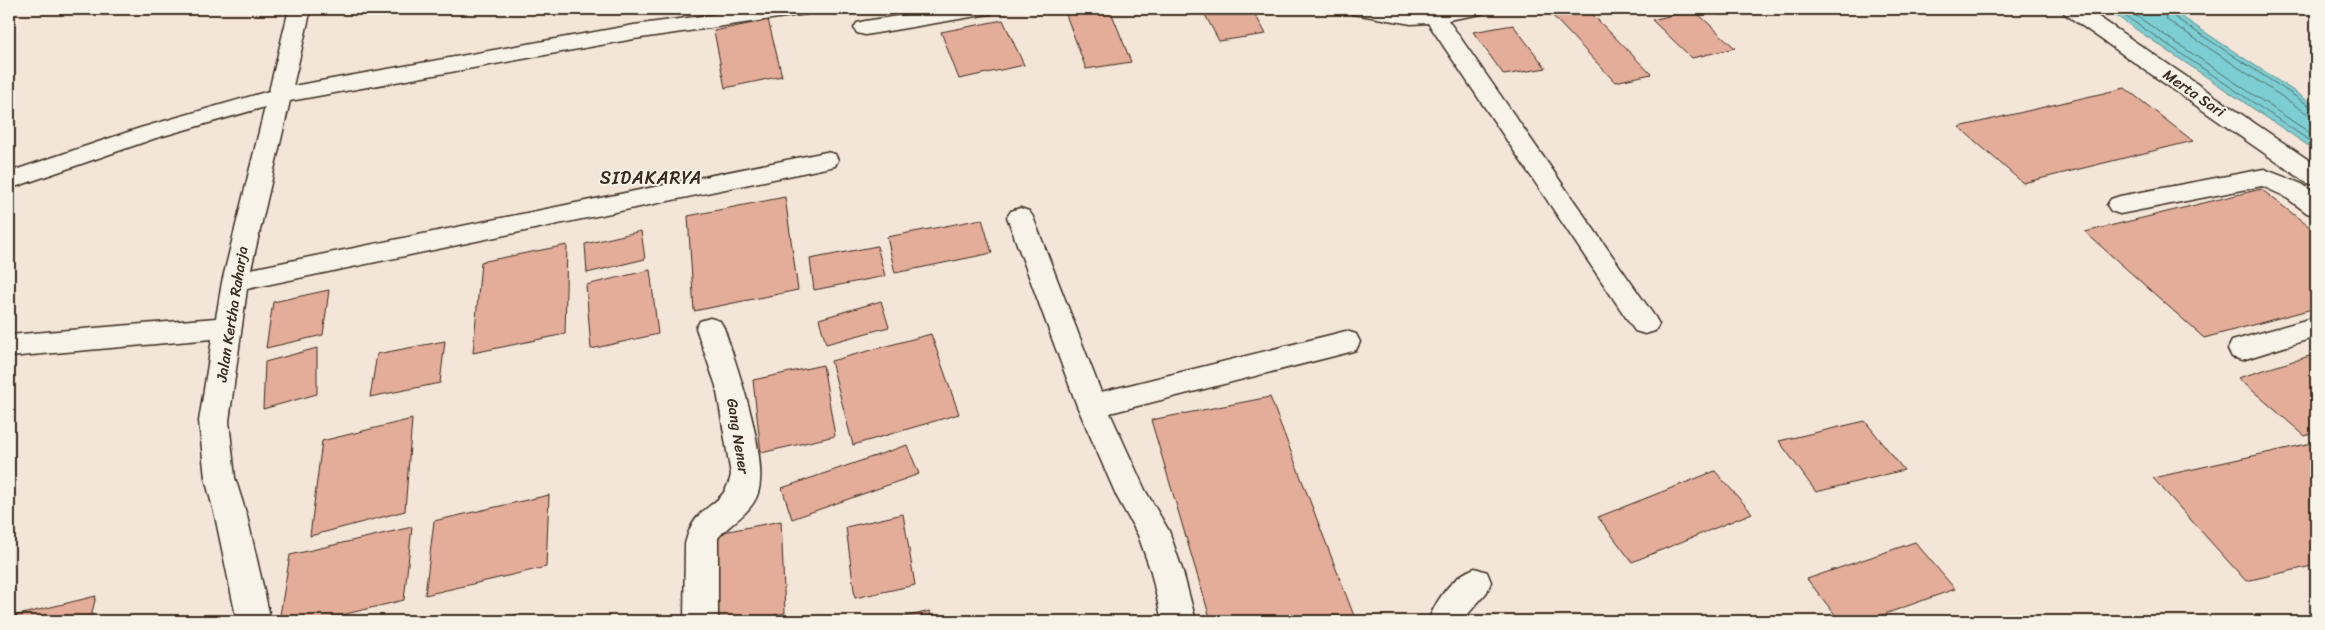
<svg xmlns="http://www.w3.org/2000/svg" width="2325" height="630" font-family="Sriracha,sans-serif">
	<style>
		.water { fill: #7cced3; stroke: #628c8b }
		.lines { fill: none; stroke-linecap: round; stroke-linejoin: round }
		.shore { stroke: #556c66; stroke-width: 1 }
		.building { fill: #e4ad9a; stroke: #3b2a1e }
		.minor-casing { stroke: #3b2a1e; stroke-width: 3 }
		.minor { fill: #f7f3e8; fill-rule: evenodd }
		.labels { text-anchor: middle; stroke-width: 4; stroke-linejoin: round; paint-order: stroke }
		.street-label { font-size: 15px; fill: #3b2a1e; stroke: #f7f3e8 }
		.quarter-label { font-size: 18px; letter-spacing: 1px; fill: #3b2a1e; stroke: #f7f3e8 }
	</style>
	<rect width="100%" height="100%" fill="#f3e5d8"/>
	<filter id="ink" filterUnits="userSpaceOnUse"><feTurbulence type="fractalNoise" baseFrequency=".02" numOctaves="2"/><feDisplacementMap in="SourceGraphic" scale="10" xChannelSelector="R" yChannelSelector="G"/><feConvolveMatrix kernelMatrix="1 2 1 2 8 2 1 2 1" color-interpolation-filters="sRGB"/></filter>
	<g filter="url(#ink)">
		<polygon class="water" points="2106,9 2170,9 2316,106 2316,151"/>
		<g class="lines">
			<g class="shore">
				<polyline points="2115,9 2316,145"/>
				<polyline points="2126,9 2316,137"/>
				<polyline points="2162,9 2167,20 2308,114 2316,116"/>
				<polyline points="2168,9 2171,15 2316,110"/>
			</g>
		</g>
		<g class="building">
			<polygon points="1064,9 1110,9 1131,62 1086,69"/>
			<polygon points="1202,9 1252,9 1266,34 1219,41"/>
			<polygon points="1570,9 1587,9 1651,74 1615,82 1550,13"/>
			<polygon points="1713,9 1757,9 1720,15"/>
			<polygon points="1694,10 1735,48 1692,58 1652,20"/>
			<polygon points="768,20 782,76 725,88 714,31"/>
			<polygon points="1003,20 1024,65 959,79 941,32"/>
			<polygon points="1513,25 1546,68 1504,75 1473,32"/>
			<polygon points="2125,88 2193,141 2023,183 1959,127"/>
			<polygon points="2261,189 2316,232 2316,308 2204,338 2085,232"/>
			<polygon points="785,197 798,290 694,311 688,216"/>
			<polygon points="982,219 992,253 895,273 887,237"/>
			<polygon points="641,231 645,259 587,273 585,244"/>
			<polygon points="567,245 565,334 473,353 481,262"/>
			<polygon points="877,246 885,276 814,290 810,259"/>
			<polygon points="650,270 658,334 591,349 586,285"/>
			<polygon points="329,290 323,335 266,348 273,302"/>
			<polygon points="881,301 889,327 826,344 819,319"/>
			<polygon points="931,334 959,414 853,445 831,361"/>
			<polygon points="445,341 440,383 370,397 377,354"/>
			<polygon points="317,348 317,394 263,409 265,362"/>
			<polygon points="2316,354 2316,432 2305,436 2238,378"/>
			<polygon points="823,365 835,436 761,453 753,380"/>
			<polygon points="1270,397 1356,621 1211,621 1151,420"/>
			<polygon points="412,419 405,511 310,536 322,441"/>
			<polygon points="1865,421 1904,470 1816,492 1779,441"/>
			<polygon points="2316,442 2316,565 2246,581 2153,478"/>
			<polygon points="907,445 919,474 792,519 782,488"/>
			<polygon points="1715,471 1752,513 1632,562 1598,517"/>
			<polygon points="549,495 546,567 425,595 434,521"/>
			<polygon points="903,514 915,585 855,598 846,527"/>
			<polygon points="781,521 785,613 745,621 713,621 713,534"/>
			<polygon points="412,527 404,600 317,621 279,621 290,555"/>
			<polygon points="1915,542 1955,589 1865,621 1840,621 1807,579"/>
			<polygon points="96,596 90,621 9,621 10,617"/>
			<polygon points="930,611 931,621 888,621"/>
			<polygon points="518,614 518,621 494,621"/>
		</g>
		<g class="lines">
			<g class="minor-casing">
				<g id="minor">
					<polygon points="289,9 311,9 293,86 634,25 754,9 810,9 807,14 799,15 634,39 290,101 251,269 826,152 835,154 838,160 835,166 826,168 247,289 229,421 235,478 247,516 271,621 237,621 215,516 205,478 199,421 212,339 9,357 9,335 216,318 222,282 265,107 156,138 9,189 9,172 140,128 269,91"/>
					<polygon points="944,9 994,9 991,14 983,15 865,35 857,33 854,28 857,23 865,21"/>
					<polygon points="1349,9 1485,9 1482,14 1448,20 1655,317 1659,324 1655,331 1645,334 1635,331 1428,23 1411,24 1360,15 1352,14"/>
					<polygon points="2062,9 2087,9 2316,165 2316,185 2307,183 2065,14"/>
					<polygon points="2264,169 2302,184 2316,194 2316,216 2307,213 2284,196 2262,186 2120,214 2111,211 2107,205 2111,199 2120,196"/>
					<polygon points="1020,208 1029,211 1033,217 1101,392 1346,331 1356,334 1360,342 1356,350 1346,353 1110,413 1145,490 1169,531 1183,572 1196,621 1162,621 1151,572 1138,535 1117,497 1077,406 1007,217 1011,211"/>
					<polygon points="2316,317 2316,337 2242,360 2232,357 2228,349 2232,341"/>
					<path d="M710,318L720,321L724,328C736,363 771,462 757,496C749,515 730,523 718,538V621H684L685,544C688,533 691,523 699,515C715,500 725,499 731,475L716,386L696,328L700,321Z"/>
					<path d="M1475,568L1487,572L1491,582L1487,592L1462,621H1428C1437,599 1452,576 1475,568Z"/>
				</g>
			</g>
			<use href="#minor" class="minor"/>
		</g>
	</g>
	<g class="labels">
		<g class="street-label">
			<text transform="translate(2194 93) rotate(35)" y="5">Merta Sari</text>
			<text transform="translate(232 314) rotate(-81)" y="5">Jalan Kertha Raharja</text>
			<text transform="translate(738 436) rotate(81)" y="5">Gang Nener</text>
		</g>
		<g class="quarter-label">
			<text x="651" y="184">SIDAKARYA</text>
		</g>
	</g>
	<rect width="2325" height="630" fill="none" stroke="#f7f3e8" stroke-width="30"/>
	<rect x="15" y="15" width="2295" height="600" fill="none" stroke="#3b2a1e" stroke-width="2" filter="url(#ink)"/>
</svg>
